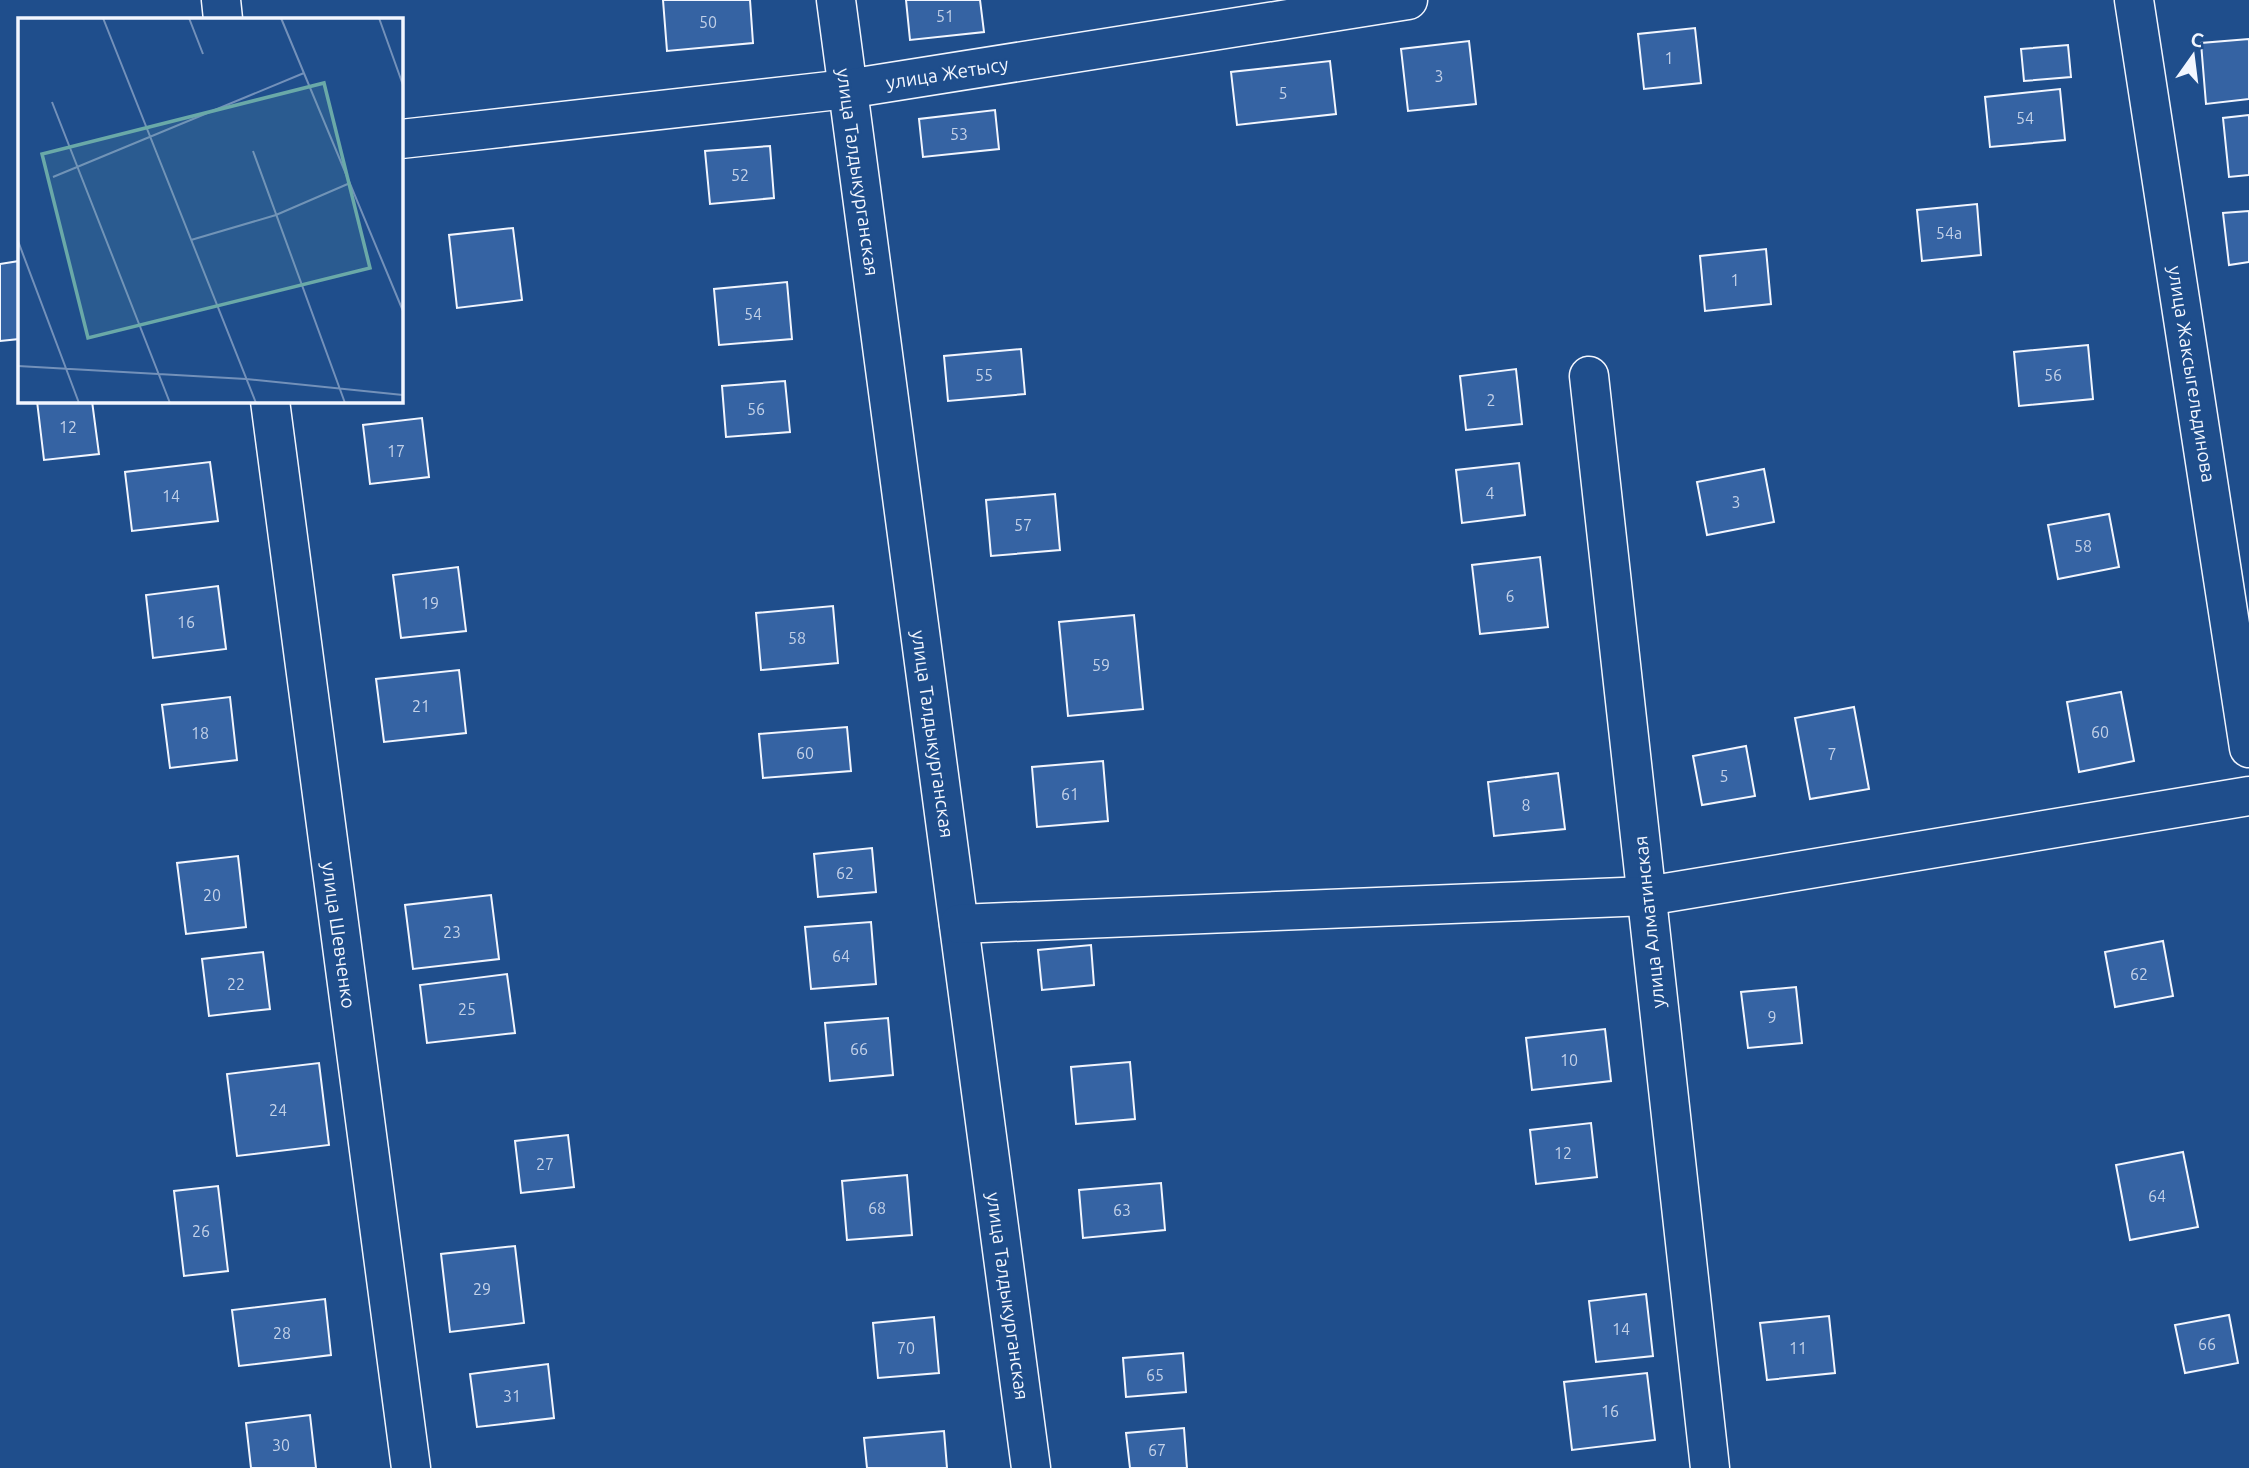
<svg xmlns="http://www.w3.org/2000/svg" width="2249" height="1468" font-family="Ubuntu,sans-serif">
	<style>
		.building { fill: #3563a3; stroke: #f2f6ff; stroke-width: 2 }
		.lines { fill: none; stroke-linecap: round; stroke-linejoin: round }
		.minor-casing { stroke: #f2f6ff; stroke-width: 41 }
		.minor { stroke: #1f4e8c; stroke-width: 38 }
		.labels { text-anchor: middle; stroke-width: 5; stroke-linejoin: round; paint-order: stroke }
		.number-label { font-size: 16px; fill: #c3d1e8 }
		.street-label { font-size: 19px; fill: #f2f6ff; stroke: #1f4e8c }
		.inset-road { fill: none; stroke: #7391ba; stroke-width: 2 }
		.view { fill: #6aa9a8; fill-opacity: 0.15; stroke: #6aa9a8; stroke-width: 3.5 }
		.inset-edge { fill: none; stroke: #f2f6ff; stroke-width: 3.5 }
	</style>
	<rect width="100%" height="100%" fill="#1f4e8c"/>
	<g class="building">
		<polygon points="663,0 750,0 753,43 667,51"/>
		<polygon points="906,0 980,0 984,32 910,40"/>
		<polygon points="1695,28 1701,83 1644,89 1638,34"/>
		<polygon points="2249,39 2249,99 2206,104 2201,43"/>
		<polygon points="1469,41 1476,104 1408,111 1401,49"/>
		<polygon points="2068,45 2071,77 2024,81 2021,49"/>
		<polygon points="1330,61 1336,114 1237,125 1231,72"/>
		<polygon points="2060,89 2065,140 1990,147 1985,97"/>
		<polygon points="995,110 999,149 923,157 919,119"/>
		<polygon points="2249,115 2249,175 2229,177 2223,118"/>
		<polygon points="770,146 774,198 710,204 705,151"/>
		<polygon points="1977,204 1981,255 1922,261 1917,210"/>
		<polygon points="2249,211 2249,262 2229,265 2223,213"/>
		<polygon points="513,228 522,300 457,308 449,235"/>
		<polygon points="1766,249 1771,304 1705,311 1700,256"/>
		<polygon points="19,261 19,339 0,341 0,264"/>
		<polygon points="787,282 792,339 719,345 714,289"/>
		<polygon points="2088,345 2093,399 2019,406 2014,352"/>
		<polygon points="1021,349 1025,394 948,401 944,356"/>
		<polygon points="1516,369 1522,424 1466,430 1460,376"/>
		<polygon points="785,381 790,432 726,437 722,386"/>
		<polygon points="37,401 92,401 99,454 44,460"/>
		<polygon points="422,418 429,477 370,484 363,425"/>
		<polygon points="210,462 218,521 132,531 125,472"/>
		<polygon points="1519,463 1525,515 1462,523 1456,470"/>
		<polygon points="1764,469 1774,522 1707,535 1697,482"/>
		<polygon points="1055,494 1060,550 991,556 986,500"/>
		<polygon points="2109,514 2119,567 2058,579 2048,525"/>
		<polygon points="1540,557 1548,627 1480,634 1472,565"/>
		<polygon points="458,567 466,631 401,638 393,575"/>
		<polygon points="218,586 226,649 153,658 146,595"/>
		<polygon points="833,606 838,663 761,670 756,613"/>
		<polygon points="1134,615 1143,709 1068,716 1059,622"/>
		<polygon points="459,670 466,733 384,742 376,679"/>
		<polygon points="2121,692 2134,761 2079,772 2067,702"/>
		<polygon points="230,697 237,760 170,768 162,705"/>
		<polygon points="1854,707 1869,789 1810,799 1795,718"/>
		<polygon points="847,727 851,771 763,778 759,734"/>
		<polygon points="1746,746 1755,796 1702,805 1693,756"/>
		<polygon points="1103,761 1108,821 1037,827 1032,767"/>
		<polygon points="1558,773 1565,829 1494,836 1488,782"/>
		<polygon points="872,848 876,892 818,897 814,854"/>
		<polygon points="238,856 246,927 186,934 177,863"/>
		<polygon points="491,895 499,959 413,969 405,905"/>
		<polygon points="871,922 876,984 811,989 805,927"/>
		<polygon points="2163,941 2173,996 2115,1007 2105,952"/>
		<polygon points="1091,945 1094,985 1042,990 1038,950"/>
		<polygon points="263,952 270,1009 209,1016 202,959"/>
		<polygon points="507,974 515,1033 427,1043 420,985"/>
		<polygon points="1796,987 1802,1043 1748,1048 1741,992"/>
		<polygon points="888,1018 893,1075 830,1081 825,1023"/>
		<polygon points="1605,1029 1611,1081 1532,1090 1526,1038"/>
		<polygon points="1130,1062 1135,1119 1076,1124 1071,1067"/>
		<polygon points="319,1063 329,1145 237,1156 227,1074"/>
		<polygon points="1591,1123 1597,1177 1536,1184 1530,1130"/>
		<polygon points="568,1135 574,1187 521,1193 515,1141"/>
		<polygon points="2183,1152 2198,1227 2130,1240 2116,1165"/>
		<polygon points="907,1175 912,1235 847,1240 842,1181"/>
		<polygon points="1161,1183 1165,1230 1083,1238 1079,1190"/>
		<polygon points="218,1186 228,1271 184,1276 174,1191"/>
		<polygon points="515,1246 524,1323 450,1332 441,1254"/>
		<polygon points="1646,1294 1653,1356 1596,1362 1589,1301"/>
		<polygon points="325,1299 331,1355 239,1366 232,1310"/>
		<polygon points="2229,1315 2238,1363 2185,1373 2175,1325"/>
		<polygon points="1829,1316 1835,1373 1767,1380 1760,1323"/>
		<polygon points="934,1317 939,1373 878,1378 873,1323"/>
		<polygon points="1183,1353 1186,1392 1126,1397 1123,1358"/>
		<polygon points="548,1364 554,1418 477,1427 470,1374"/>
		<polygon points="1647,1373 1655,1440 1572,1450 1564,1382"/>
		<polygon points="310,1415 316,1468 251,1468 246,1423"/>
		<polygon points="1184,1428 1187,1468 1130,1468 1126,1433"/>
		<polygon points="944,1431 947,1468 867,1468 864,1438"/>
	</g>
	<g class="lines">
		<g class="minor-casing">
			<g id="minor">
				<polyline points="221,0 223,19"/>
				<polyline points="836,0 1031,1468"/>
				<polyline points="2134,0 2249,748"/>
				<polyline points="401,139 847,89 1408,0"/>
				<polyline points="1589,376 1710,1468"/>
				<polyline points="270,401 411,1468"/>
				<polyline points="959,924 1647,896 2249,796"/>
			</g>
		</g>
		<use href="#minor" class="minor"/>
	</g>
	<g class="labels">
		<g class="number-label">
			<text x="945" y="22">51</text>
			<text x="708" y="28">50</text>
			<text x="1669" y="64">1</text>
			<text x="1439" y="82">3</text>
			<text x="1283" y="99">5</text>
			<text x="2025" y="124">54</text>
			<text x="959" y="140">53</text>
			<text x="740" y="181">52</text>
			<text x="1949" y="239">54а</text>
			<text x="1735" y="286">1</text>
			<text x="753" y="320">54</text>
			<text x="984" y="381">55</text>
			<text x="2053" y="381">56</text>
			<text x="1491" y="406">2</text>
			<text x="756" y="415">56</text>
			<text x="68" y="433">12</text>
			<text x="396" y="457">17</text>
			<text x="1490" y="499">4</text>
			<text x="171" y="502">14</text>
			<text x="1736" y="508">3</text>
			<text x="1023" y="531">57</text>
			<text x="2083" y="552">58</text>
			<text x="1510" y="602">6</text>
			<text x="430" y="609">19</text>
			<text x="186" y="628">16</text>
			<text x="797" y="644">58</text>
			<text x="1101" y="671">59</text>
			<text x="421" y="712">21</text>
			<text x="2100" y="738">60</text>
			<text x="200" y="739">18</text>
			<text x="805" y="759">60</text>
			<text x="1832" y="760">7</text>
			<text x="1724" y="782">5</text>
			<text x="1070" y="800">61</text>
			<text x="1526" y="811">8</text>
			<text x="845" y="879">62</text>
			<text x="212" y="901">20</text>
			<text x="452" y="938">23</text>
			<text x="841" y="962">64</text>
			<text x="2139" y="980">62</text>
			<text x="236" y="990">22</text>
			<text x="467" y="1015">25</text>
			<text x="1772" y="1023">9</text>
			<text x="859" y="1055">66</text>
			<text x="1569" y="1066">10</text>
			<text x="278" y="1116">24</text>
			<text x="1563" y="1159">12</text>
			<text x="545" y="1170">27</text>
			<text x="2157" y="1202">64</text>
			<text x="877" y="1214">68</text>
			<text x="1122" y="1216">63</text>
			<text x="201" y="1237">26</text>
			<text x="482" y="1295">29</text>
			<text x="1621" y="1335">14</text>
			<text x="282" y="1339">28</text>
			<text x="2207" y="1350">66</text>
			<text x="906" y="1354">70</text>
			<text x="1798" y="1354">11</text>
			<text x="1155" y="1381">65</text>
			<text x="512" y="1402">31</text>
			<text x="1610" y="1417">16</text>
			<text x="281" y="1451">30</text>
			<text x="1157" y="1456">67</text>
		</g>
		<g class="street-label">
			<text transform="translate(947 73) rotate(-9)" y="7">улица Жетысу</text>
			<text transform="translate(858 172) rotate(82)" y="7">улица Талдыкурганская</text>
			<text transform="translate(2192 374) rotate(81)" y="7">улица Жаксыгельдинова</text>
			<text transform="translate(933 734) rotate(82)" y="7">улица Талдыкурганская</text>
			<text transform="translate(1649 922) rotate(-96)" y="7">улица Алматинская</text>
			<text transform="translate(339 935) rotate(82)" y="7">улица Шевченко</text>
			<text transform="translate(1008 1296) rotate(82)" y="7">улица Талдыкурганская</text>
		</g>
	</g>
	<g transform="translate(18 18)">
		<rect width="385" height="385" fill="#1f4e8c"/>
		<path class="inset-road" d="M85,0L238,385M171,0L185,36M263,0L385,293M361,0L385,67M34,84L152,385M235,133L327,385M35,159L286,55M173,222L258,197L332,165M0,223L61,385M0,348L228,361L385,377"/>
		<path class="view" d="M306,65L352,250L70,320L24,136Z"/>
		<rect width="385" height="385" class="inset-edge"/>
	</g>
	<g transform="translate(2193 56) rotate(14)" stroke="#1f4e8c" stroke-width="5" paint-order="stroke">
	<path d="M0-5L12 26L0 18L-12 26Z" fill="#f2f6ff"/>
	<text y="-10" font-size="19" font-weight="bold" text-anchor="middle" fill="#f2f6ff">С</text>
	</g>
</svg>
